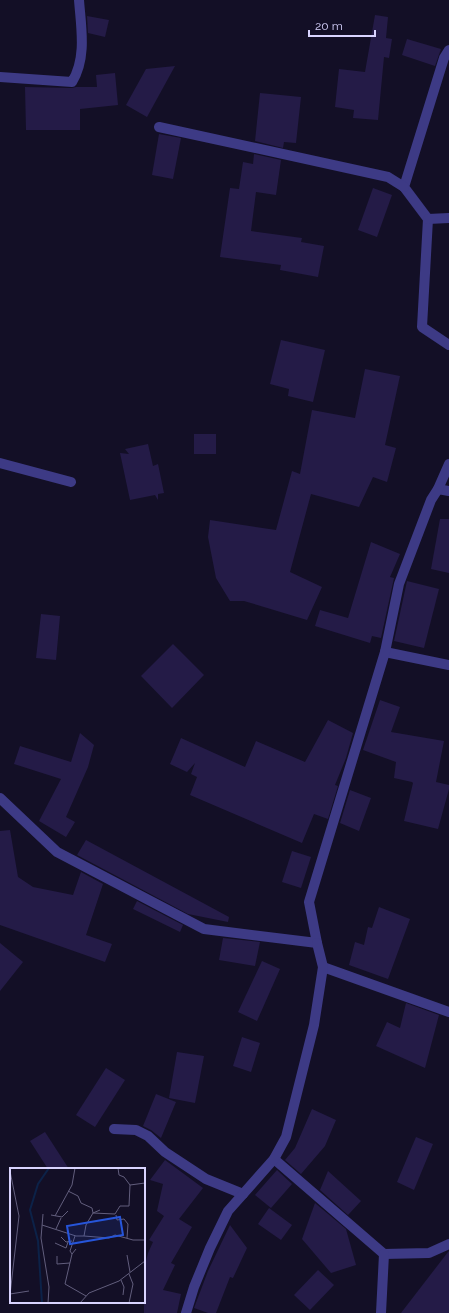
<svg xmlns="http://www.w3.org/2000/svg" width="449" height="1313" font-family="Raleway,sans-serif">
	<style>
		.building { fill: #241b47 }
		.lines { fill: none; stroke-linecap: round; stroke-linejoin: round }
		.minor { stroke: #3d3a85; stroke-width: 10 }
		.inset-river { fill: none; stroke: #0c2248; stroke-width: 2 }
		.inset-road { fill: none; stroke: #625e7d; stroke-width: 1 }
		.view { fill: #2655da; fill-opacity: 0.15; stroke: #2655da; stroke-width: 2 }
		.inset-edge { fill: none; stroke: #d9d4ff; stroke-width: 2 }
	</style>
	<rect width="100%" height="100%" fill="#130f26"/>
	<g class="building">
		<polygon points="375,15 388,17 386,38 392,39 389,58 384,57 378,120 353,118 354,110 335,107 339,69 365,72"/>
		<polygon points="87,16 109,20 105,37 88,33"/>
		<polygon points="407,39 441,49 435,66 402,55"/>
		<polygon points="175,66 147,117 126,105 146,69"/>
		<polygon points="115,73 118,105 80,109 80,130 26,130 25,87 72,88 76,87 97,87 96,75"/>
		<polygon points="260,93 301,97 296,143 284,142 283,148 255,141"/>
		<polygon points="159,134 181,138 173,179 152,175"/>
		<polygon points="254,154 281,160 276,195 256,192 251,231 302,238 301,242 324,246 318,277 280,270 281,265 220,257 230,188 239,189 243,162 253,164"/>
		<polygon points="373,188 392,195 377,237 358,230"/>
		<polygon points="281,340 325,350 313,402 288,396 289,389 270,384"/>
		<polygon points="365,369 400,376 385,445 396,448 387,482 373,477 359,507 311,494 290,572 322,587 307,620 244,601 230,601 216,578 208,537 210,520 276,530 292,471 300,474 312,410 355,418"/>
		<rect x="194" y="434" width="22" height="20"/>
		<polygon points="148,444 153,466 158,464 164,493 158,494 158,500 155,495 130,500 120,453 129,454 125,449"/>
		<polygon points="440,519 449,519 449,573 431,569"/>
		<polygon points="371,542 400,554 390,577 394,578 381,638 372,636 370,643 315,626 320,610 348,618"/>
		<polygon points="407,581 439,589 424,648 394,641"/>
		<polygon points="41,614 60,616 56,660 36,658"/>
		<polygon points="173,644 204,675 172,708 141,676"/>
		<polygon points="380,700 400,707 391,732 444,741 436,782 449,785 449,789 438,829 404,821 413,783 412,782 394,778 396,762 363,750"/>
		<polygon points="328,720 353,733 346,758 335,785 338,786 328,819 314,814 302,843 190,795 197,777 191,774 195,763 187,772 170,764 181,738 245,767 256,741 305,762"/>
		<polygon points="80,733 94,745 88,767 66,817 75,822 66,837 39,821 61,779 14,764 20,746 71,762"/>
		<polygon points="350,790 371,798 359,831 340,823"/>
		<polygon points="10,830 18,877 33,887 73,895 81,872 103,884 86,935 112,944 105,962 0,925 0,831"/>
		<polygon points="86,840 229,917 228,922 188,914 77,855"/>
		<polygon points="292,851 311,857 301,888 282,882"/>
		<polygon points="137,901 183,925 180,932 133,909"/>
		<polygon points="379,907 410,919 388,979 349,965 355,942 364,945 368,927 372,928"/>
		<polygon points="223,938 260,942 255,966 219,960"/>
		<polygon points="0,943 23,962 0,991"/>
		<polygon points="262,961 280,969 257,1021 238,1012"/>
		<polygon points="406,1003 439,1015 425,1068 376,1046 387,1022 400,1028"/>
		<polygon points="242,1037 260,1043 251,1072 233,1066"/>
		<polygon points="177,1052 204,1056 195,1103 169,1098"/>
		<polygon points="106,1068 125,1080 95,1127 76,1115"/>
		<polygon points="156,1094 176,1102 161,1138 151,1130 143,1126"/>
		<polygon points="312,1109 336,1120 325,1146 301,1174 285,1160 295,1148"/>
		<polygon points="45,1132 69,1169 48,1169 30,1141"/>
		<polygon points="416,1137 433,1144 414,1190 397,1182"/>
		<polygon points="165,1160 203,1188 179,1219 192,1227 171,1263 175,1265 163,1290 181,1294 177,1313 144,1313 144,1269 148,1253 153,1242 149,1240 164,1216 157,1211 163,1184 150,1180"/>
		<polygon points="277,1170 292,1184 271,1208 255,1195"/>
		<polygon points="328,1171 361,1201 348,1215 320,1190"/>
		<polygon points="315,1203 346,1229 356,1265 331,1273 302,1239"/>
		<polygon points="269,1208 292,1225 281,1240 258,1224"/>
		<polygon points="230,1225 247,1248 233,1278 230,1277 216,1313 208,1313 194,1308 208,1271"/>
		<polygon points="449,1251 449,1313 401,1313 448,1252"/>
		<polygon points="318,1270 334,1285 310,1310 294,1295"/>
	</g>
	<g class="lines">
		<g class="minor">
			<polyline points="449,50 444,58 404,187 428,219 422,327 449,345"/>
			<path d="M0,77L72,82C87,58 81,27 79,0"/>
			<polyline points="159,127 388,177 404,187"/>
			<polyline points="428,219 449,218"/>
			<polyline points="0,463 71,482"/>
			<polyline points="438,489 449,491"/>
			<polyline points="385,652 449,665"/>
			<polyline points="0,798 57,852 204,929 317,943 309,902 385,652 399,584 431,500 438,489 449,464"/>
			<polyline points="323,967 449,1012"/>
			<polyline points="114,1129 136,1130 148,1136 165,1152 206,1179 243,1194"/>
			<polyline points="274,1159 384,1254 429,1253 449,1244"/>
			<polyline points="186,1313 194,1287 210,1248 228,1211 274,1159 286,1137 314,1025 323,967 317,943"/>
			<polyline points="381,1313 384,1254"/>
		</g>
	</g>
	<g transform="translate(10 1168)">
		<rect width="135" height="135" fill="#130f26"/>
		<path class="inset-river" d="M32,135L28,73L20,42L28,16L39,0"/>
		<path class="inset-road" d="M108,0L109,7L114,9L120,17L119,38H110L105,46L83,45L76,57L74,68L99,70L105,67L123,72H135M0,3L9,48L0,127M120,17L135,15M58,23L68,28L71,35L82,40L83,45L90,42M33,46L31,70L39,119L38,135M41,47L52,49L58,43M106,47L107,52L114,51L118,56L117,70M45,48L62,17L65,0M32,57L66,68H74M46,61L51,50M51,69L56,74L62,73M45,75L56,80L58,74M66,81L62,86L55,116L76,128M62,86L60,83L65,68M117,87L120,104M47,88V96L60,95M111,112L114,119L113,127M0,126L19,123M70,135L79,125L109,113L135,93M119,135L123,116L119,106"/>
		<path class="view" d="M110,49L113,67L60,76L57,58Z"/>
		<rect width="135" height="135" class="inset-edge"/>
	</g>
	<path d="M309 30v6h66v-6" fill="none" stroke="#d9d4ff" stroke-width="2"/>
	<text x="315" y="30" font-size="12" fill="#d9d4ff" stroke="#130f26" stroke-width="3" paint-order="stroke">20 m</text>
</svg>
